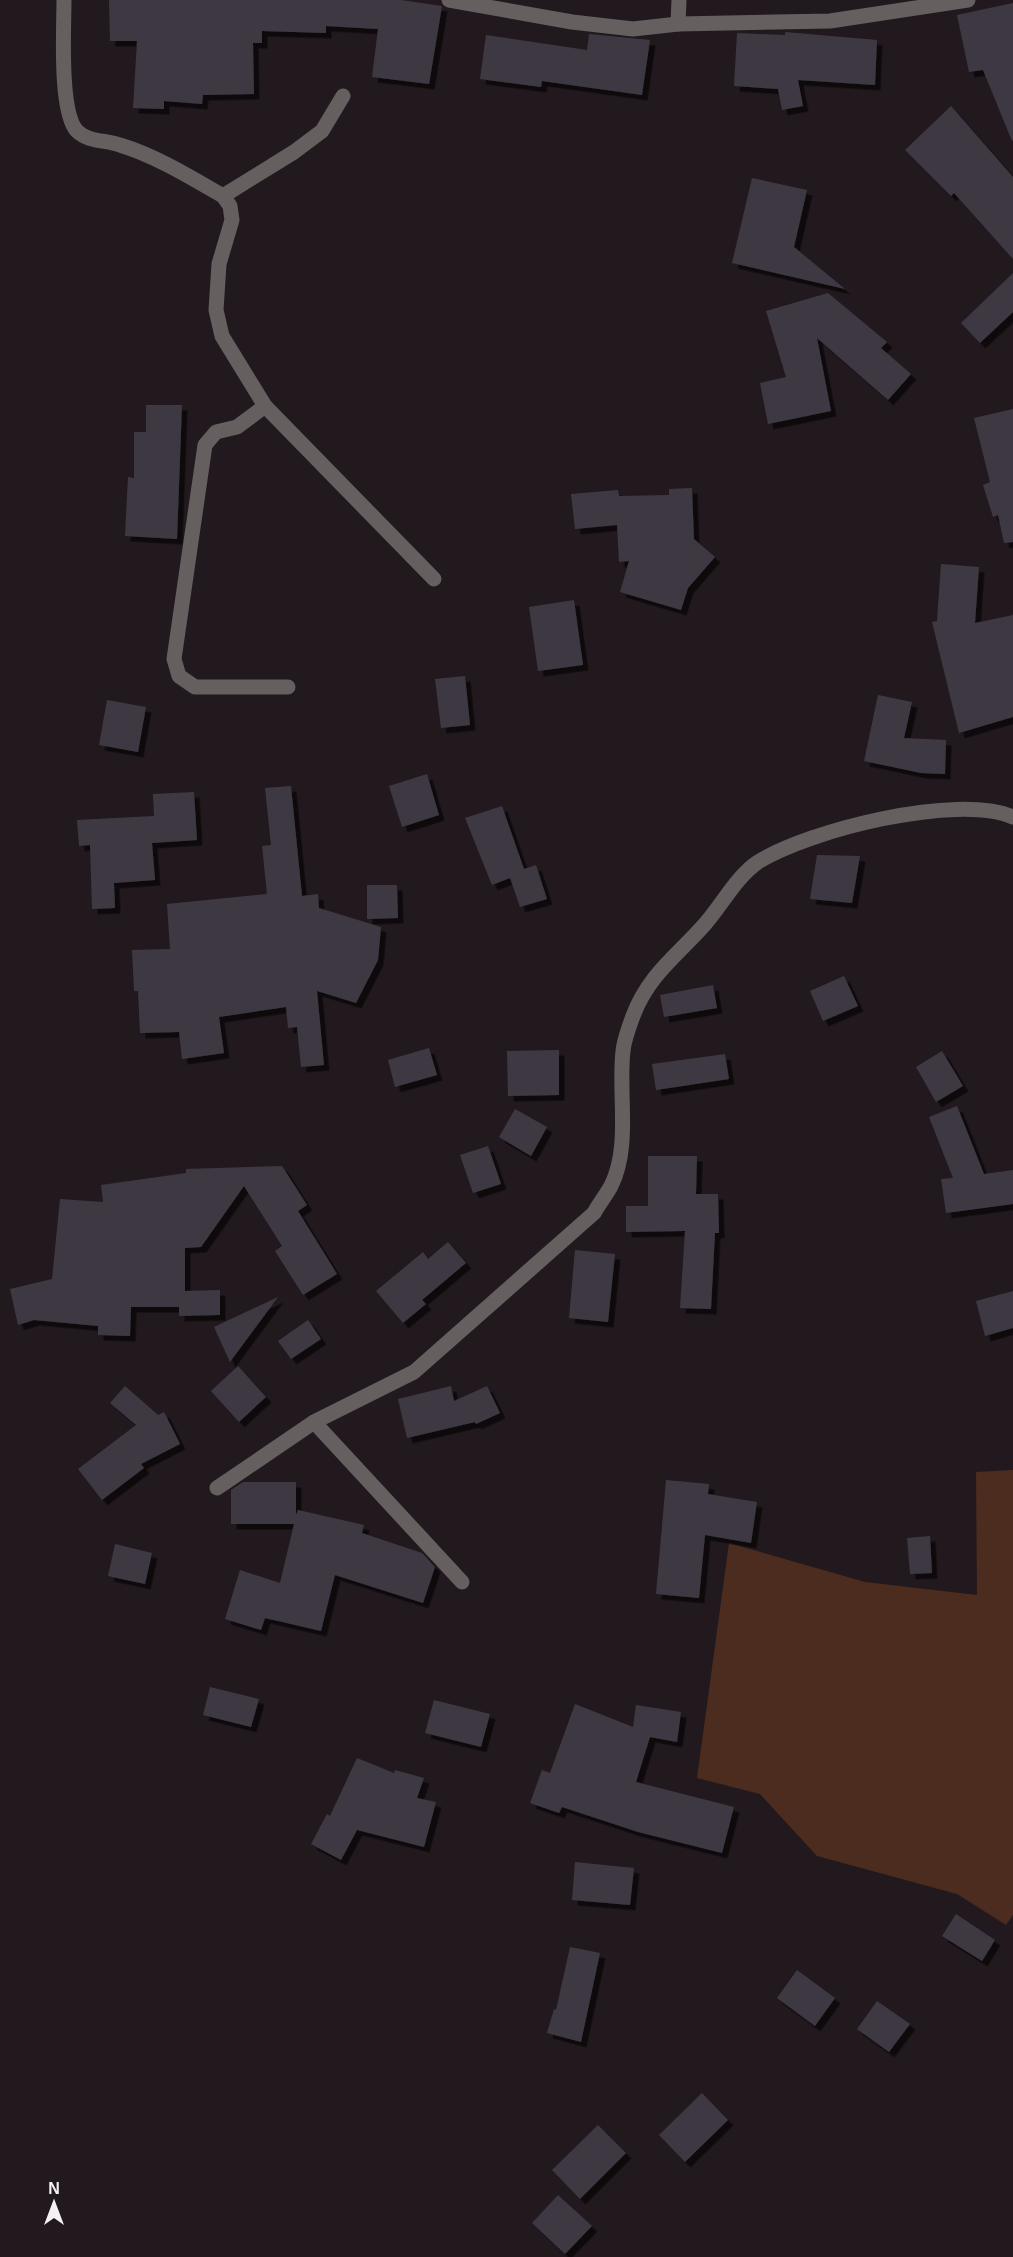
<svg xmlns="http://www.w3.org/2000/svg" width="1013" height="2257" font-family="Helvetica,sans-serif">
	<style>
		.green { fill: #4b2c1e }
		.building { fill: #3d3943; filter: url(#shadow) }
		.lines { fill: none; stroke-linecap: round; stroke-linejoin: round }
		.service { stroke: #655f5f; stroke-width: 15 }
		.minor { stroke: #655f5f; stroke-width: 15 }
	</style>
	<defs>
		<filter id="shadow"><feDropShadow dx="5.5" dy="5.5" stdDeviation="0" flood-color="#0009"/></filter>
	</defs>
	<rect width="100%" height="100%" fill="#22191f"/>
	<polygon class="green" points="1013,1470 1013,1915 1006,1925 957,1894 817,1856 760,1794 697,1778 729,1543 865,1582 977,1595 976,1472"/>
	<g class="building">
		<polygon points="109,0 401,0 442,6 429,84 372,77 378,29 326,26 326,33 262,31 262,43 253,43 254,94 203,95 202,104 164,101 164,109 133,108 137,41 110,41"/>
		<polygon points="1013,3 1013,140 1012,141 983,70 969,72 957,15"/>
		<polygon points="785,32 877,40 875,85 798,80 803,106 782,110 778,89 734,86 737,33 785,35"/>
		<polygon points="589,34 650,40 642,95 542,81 541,87 480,79 486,35 587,50"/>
		<polygon points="951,106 1013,177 1013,259 954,193 951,196 905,150"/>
		<polygon points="752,178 807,190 794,247 845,289 732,263"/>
		<polygon points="1013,273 1013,312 980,343 961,323"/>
		<polygon points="828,293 887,342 881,348 911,374 888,400 817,338 831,411 768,424 760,383 786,377 766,311"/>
		<polygon points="146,405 182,405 177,539 125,536 128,477 134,478 134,432 146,432"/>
		<polygon points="1013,409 1013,542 1004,543 998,515 993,517 983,485 990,482 974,418"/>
		<polygon points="692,488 694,539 715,557 688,588 681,610 620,592 629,561 619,562 617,525 575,529 571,494 618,490 619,496 669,495 669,489"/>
		<polygon points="941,564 979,567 975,623 1013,615 1013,717 959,733 932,622 937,621"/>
		<polygon points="574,600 583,665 538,671 529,607"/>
		<polygon points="465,676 470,725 441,728 435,679"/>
		<polygon points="878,695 912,702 904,738 946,740 945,774 921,773 864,761"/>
		<polygon points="107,700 146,707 138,752 99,745"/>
		<polygon points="427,774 439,815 402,827 389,786"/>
		<polygon points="291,786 302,896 318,894 319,908 381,927 378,960 356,1003 317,991 324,1065 301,1067 297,1027 288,1028 286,1007 219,1017 224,1053 182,1059 179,1032 140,1033 138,991 134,991 132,950 170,949 167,904 267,894 262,846 271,845 265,788"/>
		<polygon points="194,792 197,840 152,843 155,880 114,883 115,908 92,909 90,845 79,846 77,820 154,816 153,794"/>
		<polygon points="502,806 524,869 536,865 547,899 520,907 510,878 492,885 465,818"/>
		<polygon points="817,855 860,856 852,903 810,899"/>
		<polygon points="367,885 397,885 398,918 367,919"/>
		<polygon points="844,976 858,1006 823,1021 810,991"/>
		<polygon points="713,985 717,1008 664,1017 660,995"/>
		<polygon points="429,1048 437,1075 395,1087 388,1060"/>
		<polygon points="559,1050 559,1095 508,1096 507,1051"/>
		<polygon points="942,1051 963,1086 936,1102 916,1067"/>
		<polygon points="725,1054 729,1079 656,1090 652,1064"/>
		<polygon points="957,1106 984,1174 1013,1170 1013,1204 946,1213 941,1179 953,1178 929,1117"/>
		<polygon points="515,1109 547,1127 531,1156 499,1137"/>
		<polygon points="488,1146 501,1184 473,1193 460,1155"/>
		<polygon points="648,1156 697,1156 696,1194 718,1194 719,1233 715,1233 711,1309 680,1308 685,1231 626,1232 626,1206 648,1206"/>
		<polygon points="282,1166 307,1205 298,1211 337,1274 303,1295 275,1251 282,1246 244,1186 201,1247 185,1248 185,1291 220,1290 220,1315 179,1316 179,1307 131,1307 130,1336 98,1335 98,1326 34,1320 18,1325 10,1289 52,1279 60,1199 103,1202 101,1185 186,1173 186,1169"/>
		<polygon points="448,1242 466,1263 422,1300 426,1304 403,1323 376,1291 423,1252 428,1259"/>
		<polygon points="575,1250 615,1254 608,1322 569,1318"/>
		<polygon points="1013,1291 1013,1328 985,1336 976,1301"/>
		<polygon points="278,1297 230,1362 214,1327"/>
		<polygon points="308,1320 321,1339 291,1359 278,1341"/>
		<polygon points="238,1366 266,1397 239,1422 211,1391"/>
		<polygon points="125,1386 158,1415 164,1412 180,1444 141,1464 144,1468 102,1500 78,1469 136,1425 110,1403"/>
		<polygon points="451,1386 454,1401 487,1386 500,1413 476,1424 475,1422 407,1438 398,1399"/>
		<polygon points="666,1480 709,1484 708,1494 757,1502 751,1543 705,1535 699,1598 656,1594"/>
		<polygon points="243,1482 296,1482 296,1515 298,1510 364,1525 362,1533 422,1553 435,1567 423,1603 335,1575 321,1631 265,1618 261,1630 225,1619 240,1570 280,1583 294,1524 231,1524 231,1490"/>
		<polygon points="930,1536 932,1573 910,1574 907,1538"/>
		<polygon points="115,1544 152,1553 145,1584 108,1576"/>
		<polygon points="210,1687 259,1699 251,1727 203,1715"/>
		<polygon points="434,1700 490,1714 481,1747 425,1733"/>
		<polygon points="575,1704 633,1727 636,1705 681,1712 677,1742 650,1737 636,1782 734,1807 722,1853 638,1832 562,1807 559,1813 530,1803 542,1770 550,1773"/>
		<polygon points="357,1758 394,1773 395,1770 424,1778 417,1798 436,1802 424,1847 357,1830 341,1860 311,1844 327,1814 330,1816"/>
		<polygon points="575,1862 634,1868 630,1905 572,1900"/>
		<polygon points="956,1914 995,1940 982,1961 942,1936"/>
		<polygon points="570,1947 600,1953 581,2042 547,2033 554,2009 556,2010"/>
		<polygon points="797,1970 835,1998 815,2026 777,1998"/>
		<polygon points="877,2001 910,2024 889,2052 857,2029"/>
		<polygon points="702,2093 728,2120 685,2162 659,2135"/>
		<polygon points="598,2125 626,2153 580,2199 552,2170"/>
		<polygon points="558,2195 592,2226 565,2254 532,2223"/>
	</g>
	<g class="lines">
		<polyline class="service" points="223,196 294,152 322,131 343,96"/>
		<g class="minor">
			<path d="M64,0C64,27 59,112 77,131C88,142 106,140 120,145C156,156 190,177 223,196L230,206L232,220L219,264L216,310L222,336L265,406L434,579"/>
			<polyline points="449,0 572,22 633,29 678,24 679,0"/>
			<polyline points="678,24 830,21 968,0"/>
			<polyline points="265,406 237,427 216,432 205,445 174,659 179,676 195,687 288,687"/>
			<polyline points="314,1422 462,1582"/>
			<path d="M217,1488L314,1422L414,1372L594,1213C599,1204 606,1195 611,1186C631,1146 618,1094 623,1051C624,1040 629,1027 633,1016C649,974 677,956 705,924C722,905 736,877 758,862C809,830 957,793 1013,817"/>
		</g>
	</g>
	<g transform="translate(54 2203)" stroke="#22191f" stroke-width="4.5" paint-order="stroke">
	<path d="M0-4.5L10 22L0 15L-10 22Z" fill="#f6f0f4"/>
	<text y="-9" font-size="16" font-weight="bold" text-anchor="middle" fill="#f6f0f4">N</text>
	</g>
</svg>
